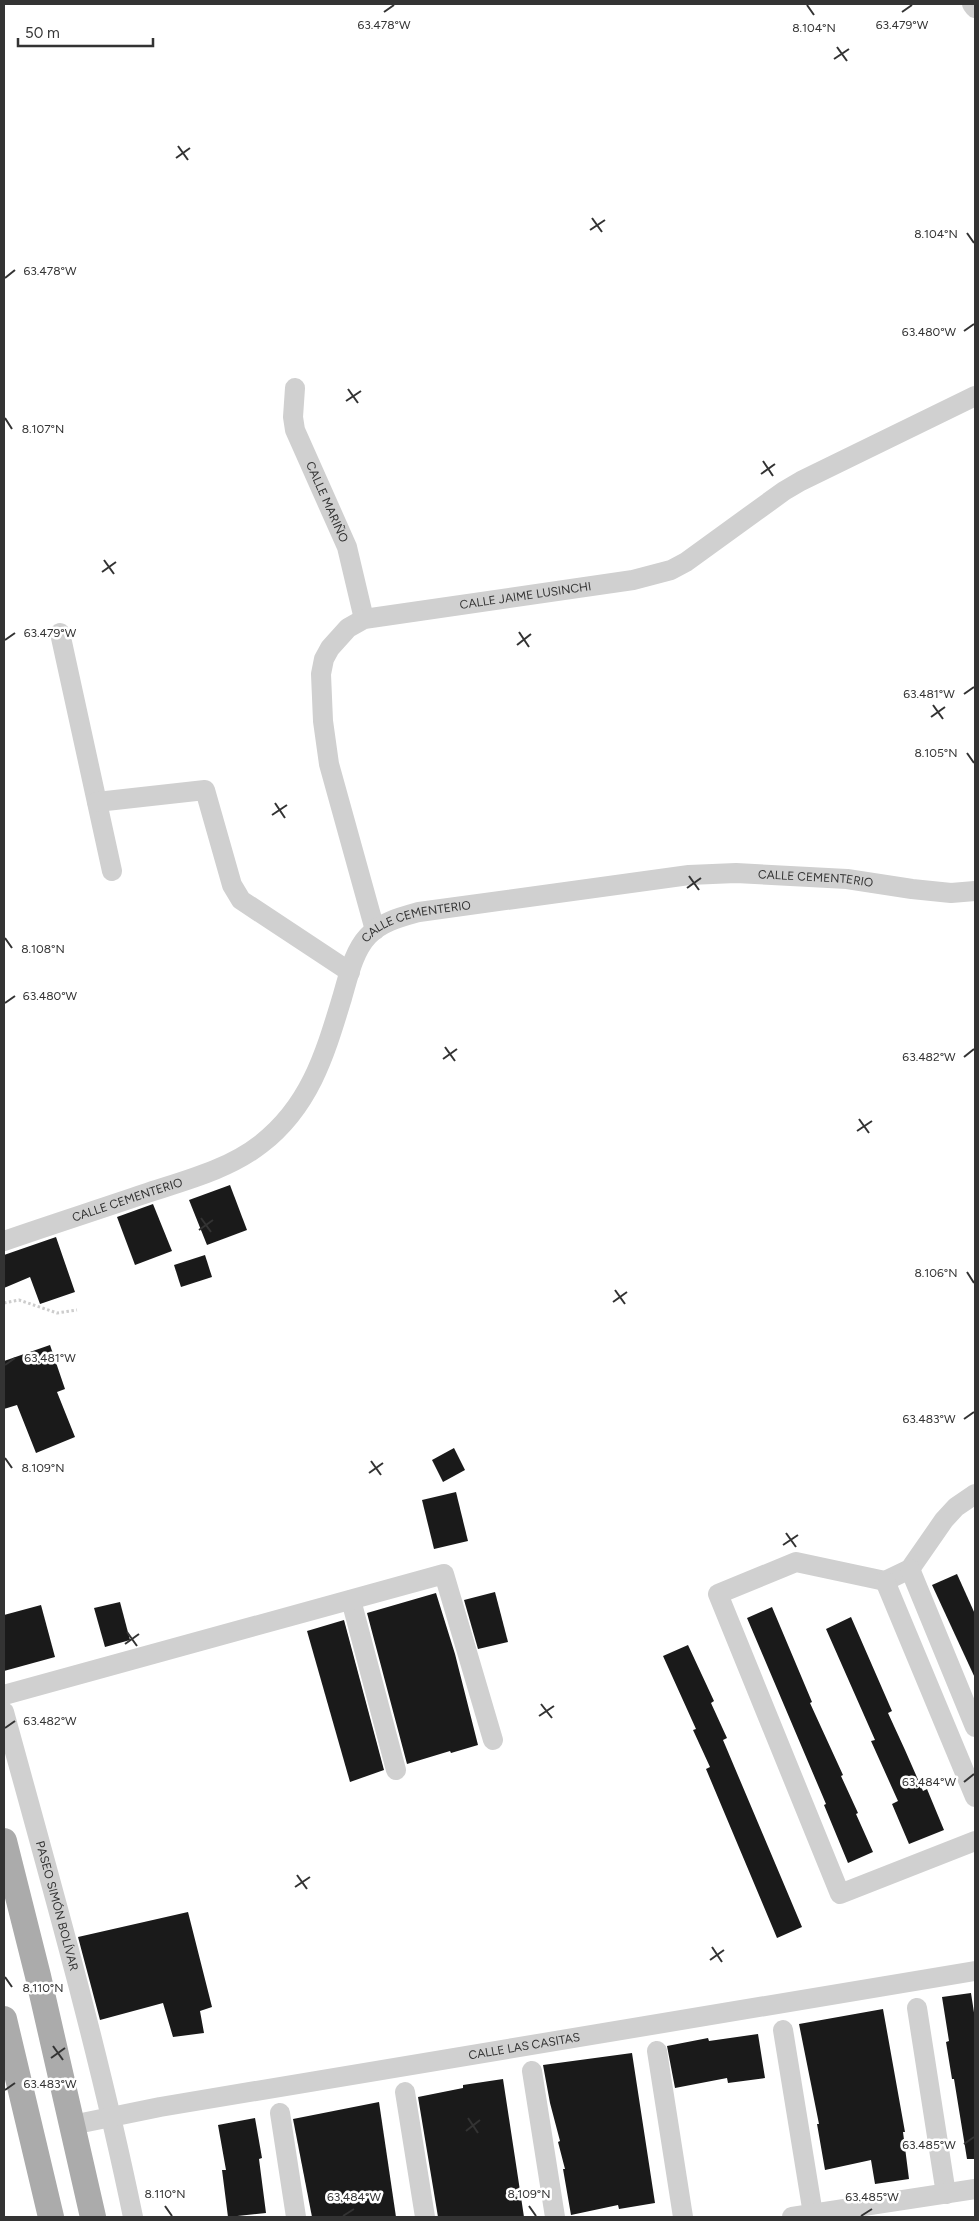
<svg xmlns="http://www.w3.org/2000/svg" width="979" height="2221" font-family="Figtree,sans-serif">
	<style>
		.building { fill: #1a1a1a }
		.lines { fill: none; stroke-linecap: round; stroke-linejoin: round }
		.path { stroke: #cdcdcd; stroke-width: 3; stroke-dasharray: 2.5 2.5; stroke-linecap: butt }
		.minor { stroke: #d0d0d0; stroke-width: 20 }
		.major { stroke: #ababab; stroke-width: 26 }
		.ticks { fill: none; stroke: #333; stroke-width: 2 }
		.labels { text-anchor: middle; stroke-width: 5; stroke-linejoin: round; paint-order: stroke }
		.street-label { font-size: 12px; fill: #333; stroke: #fff }
		.ticks-label { font-size: 12px; text-anchor: middle; fill: #333; stroke: #fff; stroke-width: 5; stroke-linejoin: round; paint-order: stroke }
	</style>
	<rect width="100%" height="100%" fill="#fff"/>
	<g class="building">
		<polygon points="230,1185 247,1230 207,1245 189,1200"/>
		<polygon points="153,1204 172,1251 135,1265 117,1217"/>
		<polygon points="56,1237 75,1292 40,1304 30,1277 4,1288 4,1255"/>
		<polygon points="205,1255 212,1277 181,1287 174,1265"/>
		<polygon points="50,1345 65,1389 57,1392 75,1437 36,1453 17,1405 4,1409 4,1361"/>
		<polygon points="454,1448 465,1470 443,1482 432,1460"/>
		<polygon points="456,1492 468,1541 434,1549 422,1500"/>
		<polygon points="957,1574 975,1614 975,1678 932,1585"/>
		<polygon points="495,1592 508,1642 478,1649 464,1600"/>
		<polygon points="436,1593 455,1654 478,1745 451,1753 450,1751 407,1764 367,1613"/>
		<polygon points="120,1602 130,1640 105,1647 94,1608"/>
		<polygon points="41,1605 55,1657 4,1671 4,1615"/>
		<polygon points="772,1607 812,1702 810,1703 843,1775 841,1776 858,1813 856,1814 873,1852 848,1863 824,1805 826,1804 747,1618"/>
		<polygon points="851,1617 892,1711 888,1713 905,1750 923,1791 927,1789 944,1830 909,1844 892,1804 898,1801 871,1741 875,1740 826,1629"/>
		<polygon points="344,1620 384,1770 350,1782 307,1631"/>
		<polygon points="688,1645 714,1701 711,1703 727,1738 723,1740 802,1927 777,1938 706,1769 710,1767 693,1730 696,1729 663,1656"/>
		<polygon points="188,1912 212,2007 200,2011 204,2033 173,2037 163,2003 100,2020 78,1937"/>
		<polygon points="971,1993 975,2019 975,2159 967,2159 954,2079 952,2079 946,2042 949,2041 942,1997"/>
		<polygon points="883,2009 905,2132 903,2132 909,2179 875,2184 871,2160 825,2170 817,2124 819,2124 799,2024"/>
		<polygon points="758,2034 765,2078 728,2083 727,2078 675,2088 667,2046 708,2038 709,2041"/>
		<polygon points="632,2053 655,2203 619,2209 618,2205 571,2215 563,2169 565,2169 558,2142 560,2141 550,2103 543,2065"/>
		<polygon points="503,2079 524,2217 438,2217 418,2097 463,2088 463,2085"/>
		<polygon points="379,2102 396,2217 312,2217 293,2119"/>
		<polygon points="255,2118 262,2158 259,2159 266,2213 228,2217 222,2170 226,2170 218,2125"/>
	</g>
	<g class="lines">
		<polyline class="path" points="4,1303 19,1300 57,1313 77,1310"/>
		<g class="minor">
			<polyline points="972,4 975,8"/>
			<path id="s1" d="M295,388L293,417L295,430L347,547L364,619"/>
			<polyline points="60,633 112,871"/>
			<polyline points="97,802 205,790 232,885 241,900 350,972"/>
			<path id="s2" d="M375,930L329,764L323,721L321,674L324,659L330,648L348,628L364,619L633,580L671,570L686,562L784,491L801,481L975,396"/>
			<path id="s3" d="M4,1241C50,1225 97,1210 144,1194C183,1181 228,1170 261,1144C310,1106 325,1054 342,998C348,978 353,952 368,936C381,922 401,917 419,912L689,875L736,873L847,879L912,889L951,893L975,891"/>
			<polyline points="975,1494 956,1507 944,1520 910,1569 885,1581 796,1562 718,1594 840,1894 975,1841"/>
			<polyline points="910,1569 975,1727"/>
			<polyline points="885,1581 975,1797"/>
			<polyline points="351,1600 396,1770"/>
			<polyline points="4,1695 444,1574 493,1740"/>
			<path id="s4" d="M4,1712C50,1880 98,2047 133,2217"/>
			<polyline points="917,2008 946,2194"/>
			<polyline points="783,2030 813,2214"/>
			<polyline points="657,2051 683,2217"/>
			<polyline points="532,2071 555,2217"/>
			<polyline points="405,2092 425,2217"/>
			<polyline points="280,2113 296,2217"/>
			<path id="s5" d="M72,2125L160,2107L975,1971"/>
			<polyline points="792,2217 975,2189"/>
		</g>
		<g class="major">
			<polyline points="4,1841 38,1976 93,2217"/>
			<polyline points="4,2019 51,2217"/>
		</g>
	</g>
	<path class="ticks" d="M807,5L814,15M384,12L394,5M902,12L912,5M837,47L847,61M834,59L849,49M178,146L188,160M176,158L190,148M592,218L602,232M590,230L605,220M967,233L974,243M5,278L15,270M964,331L974,324M348,389L358,403M346,401L361,391M5,418L12,429M763,461L773,476M761,474L775,464M104,560L114,574M102,572L116,562M519,632L529,647M5,640L15,633M517,645L531,634M964,694L974,687M933,705L943,719M931,717L945,707M967,753L974,763M275,803L285,818M272,815L287,805M689,876L699,890M687,888L701,878M5,938L12,948M5,1003L15,996M445,1047L455,1061M964,1057L974,1049M443,1059L457,1049M859,1119L869,1133M857,1131L872,1121M201,1218L211,1232M199,1230L213,1220M967,1272L974,1283M615,1290L625,1304M613,1302L627,1292M5,1365L15,1358M964,1419L974,1412M5,1458L12,1468M371,1461L381,1475M369,1473L383,1463M786,1533L796,1547M783,1545L798,1535M127,1632L137,1646M125,1644L139,1634M541,1704L552,1718M539,1716L554,1706M5,1728L15,1721M964,1782L974,1774M297,1875L307,1889M295,1887L310,1877M712,1947L722,1962M710,1960L724,1950M5,1977L12,1987M53,2046L63,2060M51,2058L65,2048M5,2090L15,2083M468,2118L478,2133M466,2131L480,2120M964,2144L974,2137M165,2206L172,2216M529,2206L536,2216M343,2216L354,2209M861,2216L872,2209"/>
	<g class="labels">
		<g class="street-label">
			<text dy="4" stroke="none"><textPath href="#s1" startOffset="121">CALLE MARIÑO</textPath></text>
			<text dy="4" stroke="none"><textPath href="#s2" startOffset="499">CALLE JAIME LUSINCHI</textPath></text>
			<text dy="4" stroke="none"><textPath href="#s3" startOffset="970">CALLE CEMENTERIO</textPath></text>
			<text dy="4" stroke="none"><textPath href="#s3" startOffset="565">CALLE CEMENTERIO</textPath></text>
			<text dy="4" stroke="none"><textPath href="#s3" startOffset="130">CALLE CEMENTERIO</textPath></text>
			<text dy="4" stroke="none"><textPath href="#s4" startOffset="201">PASEO SIMÓN BOLÍVAR</textPath></text>
			<text dy="4" stroke="none"><textPath href="#s5" startOffset="459">CALLE LAS CASITAS</textPath></text>
		</g>
	</g>
	<g class="ticks-label">
		<text x="384" y="29">63.478°W</text>
		<text x="902" y="29">63.479°W</text>
		<text x="814" y="32">8.104°N</text>
		<text x="936" y="238">8.104°N</text>
		<text x="50" y="275">63.478°W</text>
		<text x="929" y="336">63.480°W</text>
		<text x="43" y="433">8.107°N</text>
		<text x="50" y="637">63.479°W</text>
		<text x="929" y="698">63.481°W</text>
		<text x="936" y="757">8.105°N</text>
		<text x="43" y="953">8.108°N</text>
		<text x="50" y="1000">63.480°W</text>
		<text x="929" y="1061">63.482°W</text>
		<text x="936" y="1277">8.106°N</text>
		<text x="50" y="1362">63.481°W</text>
		<text x="929" y="1423">63.483°W</text>
		<text x="43" y="1472">8.109°N</text>
		<text x="50" y="1725">63.482°W</text>
		<text x="929" y="1786">63.484°W</text>
		<text x="43" y="1992">8.110°N</text>
		<text x="50" y="2088">63.483°W</text>
		<text x="929" y="2149">63.485°W</text>
		<text x="165" y="2198">8.110°N</text>
		<text x="529" y="2198">8.109°N</text>
		<text x="354" y="2201">63.484°W</text>
		<text x="872" y="2201">63.485°W</text>
	</g>
	<rect width="979" height="2221" fill="none" stroke="#333333" stroke-width="10"/>
	<path d="M18 38v8h135v-8" fill="none" stroke="#333333" stroke-width="2.5"/>
	<text x="25" y="38" font-size="15" fill="#333333" stroke="#ffffff" stroke-width="4" paint-order="stroke">50 m</text>
</svg>
